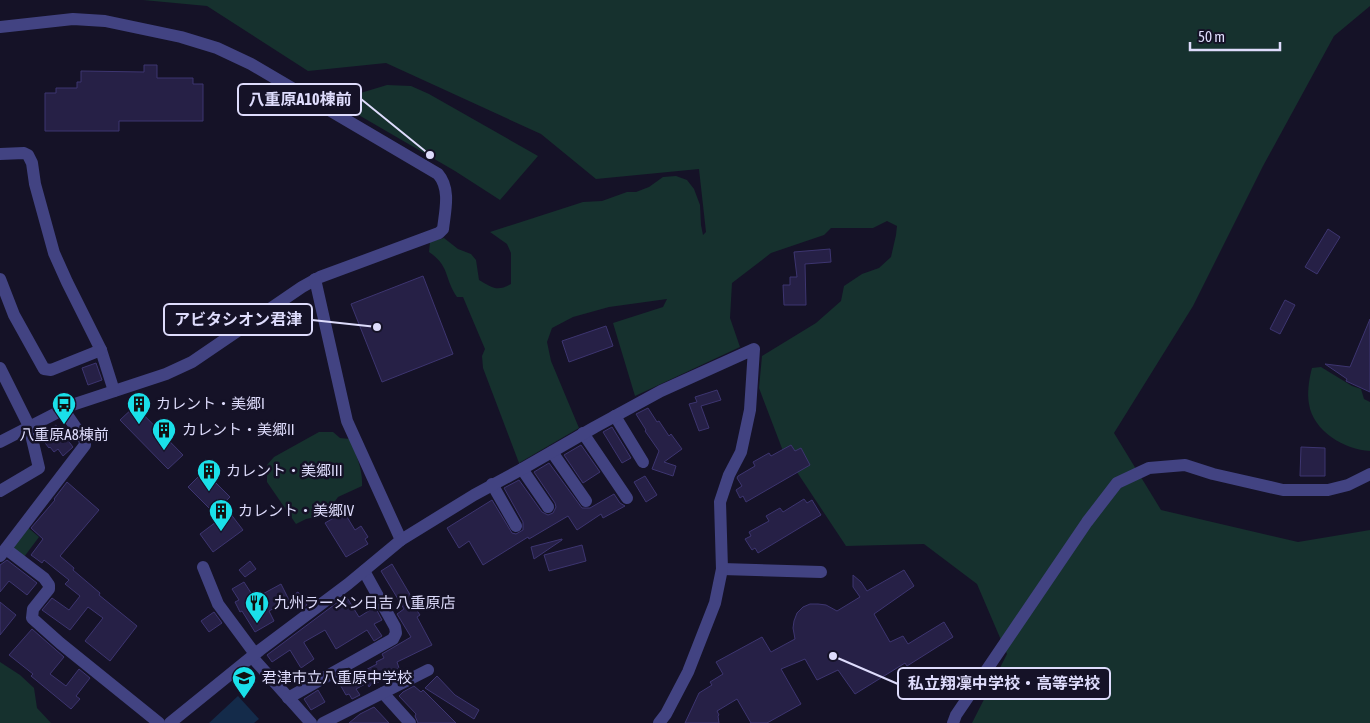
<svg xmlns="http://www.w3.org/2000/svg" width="1370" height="723" font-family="'Asap Condensed','Noto Sans JP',sans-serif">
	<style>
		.green { fill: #16312e }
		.water { fill: #142b4a }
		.building { fill: #262046; stroke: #3d3570 }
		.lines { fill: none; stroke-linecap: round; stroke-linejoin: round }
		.minor { stroke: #424382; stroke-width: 12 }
		.labels { text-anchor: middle; stroke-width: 5; stroke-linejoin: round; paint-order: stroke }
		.poi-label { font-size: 15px; fill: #dedcfc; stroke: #151227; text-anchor: start }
		.leader { fill: none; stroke: #dedcfc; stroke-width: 2 }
		.callout-dot { fill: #dedcfc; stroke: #151227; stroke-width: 2 }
		.callout { fill: #151227; stroke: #dedcfc; stroke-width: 2 }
		.callout-label { font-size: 16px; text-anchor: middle; font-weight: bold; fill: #dedcfc }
	</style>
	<rect width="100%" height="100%" fill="#151227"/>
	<g class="green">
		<path d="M143,0H1370V6L1334,36L1263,166L1193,306L1114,433L1161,510L1298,542L1370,530V723H972L1007,654L977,584L924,544L846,546L783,451L759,388L762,356L816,323L841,301L844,286L862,274L879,268L891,257L896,235L897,226L887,221L873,228H831L824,235L771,253L732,283L730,318L740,347L635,396L613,323L663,307L667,299L609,307L573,317L552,328L547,342L551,361L579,428L519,463L483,368L482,356L485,349L463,297H457C444,278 450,266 429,252L430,242L444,238L458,249L471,254L476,260L479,280C493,288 497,292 511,284V253L507,244L490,232L583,202L602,201L627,192H636L649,187L663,177L676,176L687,180L694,189L700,205L701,225L703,235L706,232L699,169L596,179L541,134L386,63L308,71L207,6Z"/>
		<polygon points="387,85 411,86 429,94 538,156 500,200 455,171 338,103 344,98"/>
		<path d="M1321,367L1352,386L1361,389L1364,399L1370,402V451C1345,450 1313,431 1309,404C1307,393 1309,379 1312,368Z"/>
		<path d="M319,432H333L340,438L350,439C356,455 363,469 362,486L338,497L330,508L319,516L306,519L296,524L267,482V465L274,457Z"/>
		<polygon points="26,526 39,537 24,557 10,547"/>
		<polygon points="0,662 20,675 34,688 37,708 51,723 0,723"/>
	</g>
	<polygon class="water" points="238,696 259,719 254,723 209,723"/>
	<g class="building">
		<polygon points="144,65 157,65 157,78 193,78 193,84 203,84 203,121 119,121 119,131 45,131 45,93 56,93 56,88 77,88 77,82 81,82 81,71 144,72"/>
		<polygon points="1328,229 1340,237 1317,274 1305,267"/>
		<polygon points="830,249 831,262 805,264 806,305 784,305 783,285 790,285 790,277 797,277 794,252"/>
		<polygon points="423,276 453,354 382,382 351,304"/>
		<polygon points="1285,300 1295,305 1280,334 1270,329"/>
		<polygon points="1370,319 1370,392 1346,381 1347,379 1325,364 1350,367"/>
		<polygon points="606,326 613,346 569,362 562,341"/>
		<polygon points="96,363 102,380 88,385 82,368"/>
		<polygon points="717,390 721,400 701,406 709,428 699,431 689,404 697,402 695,397"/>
		<polygon points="135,406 183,455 168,469 120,420"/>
		<polygon points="648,408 657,422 659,421 669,436 671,434 682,449 664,462 676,466 673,476 652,469 659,451 645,431 646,430 636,414"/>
		<polygon points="56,425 73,447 63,456 58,449 54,452 50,447 49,448 42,439 43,438 42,436"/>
		<polygon points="612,427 631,458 622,463 603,432"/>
		<polygon points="581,445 600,472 583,483 564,455"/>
		<polygon points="791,445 795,451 801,448 810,465 746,502 743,496 740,498 736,490 742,486 737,478 738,476 755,466 753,462 769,453 771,456"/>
		<polygon points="1301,447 1325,448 1325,476 1300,476"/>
		<polygon points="549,463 582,508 590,508 614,494 620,503 625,506 603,518 601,514 577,530 568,516 529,539 528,537 483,565 469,541 459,548 447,528 492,500 512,533 516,534 523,530 523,522 504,488 519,480 542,512 548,515 553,513 556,507 555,503 534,472"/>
		<polygon points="204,471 230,497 223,504 243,530 213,552 200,534 220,519 188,487"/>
		<polygon points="645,476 657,495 646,502 634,482"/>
		<polygon points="67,482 99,510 60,556 74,568 73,570 100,593 99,595 137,626 110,661 85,641 103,618 88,607 70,630 42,610 52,598 69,610 80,596 65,584 69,580 44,560 42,563 31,555 43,539 31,528 55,500 54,499"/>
		<polygon points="804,499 807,503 812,500 821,515 758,553 755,548 752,550 745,539 751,536 749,532 769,521 766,516 780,508 783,512"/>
		<polygon points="344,512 355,530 361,526 368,537 365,539 368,544 346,557 325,523"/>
		<polygon points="562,539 562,540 534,559 531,547"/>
		<polygon points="582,545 586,561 549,571 544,555"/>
		<polygon points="7,560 37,583 27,595 9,581 0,592 0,565"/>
		<polygon points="250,561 256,569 245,577 239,570"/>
		<polygon points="392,564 412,598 409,599 420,615 417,617 432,645 397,662 399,668 383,677 384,679 375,684 373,682 369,687 367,683 356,689 360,695 352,699 349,694 346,695 338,681 340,680 339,678 352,673 354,676 377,664 376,662 384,658 382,654 411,637 397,614 404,609 381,571"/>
		<polygon points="904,570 914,586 874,614 890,642 903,636 908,644 944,622 953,637 907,666 905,663 855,694 838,670 817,680 805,659 781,669 801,704 767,723 751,723 737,699 717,711 719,715 718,716 719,723 685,723 699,693 712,685 710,682 723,674 716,662 762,637 771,652 795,639 793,628 794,621 797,613 803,607 810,604 818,604 826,605 837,611 860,597 853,587 853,575 861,582 867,591"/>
		<polygon points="244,582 251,593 256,591 259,596 281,584 289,600 269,611 274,621 255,632 242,611 240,612 235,602 239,600 232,589"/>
		<polygon points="298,592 307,605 300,610 290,597"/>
		<polygon points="346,596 359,617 375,607 382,620 374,624 382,636 374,641 367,630 336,649 325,630 304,642 304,643 314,659 301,668 290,650 272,662 267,655"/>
		<polygon points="0,602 16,615 0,635"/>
		<polygon points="214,612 222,623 209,632 201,621"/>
		<polygon points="32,629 64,657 50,674 66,686 79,669 90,678 76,696 80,699 71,709 31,676 33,674 9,655"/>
		<polygon points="437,676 455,695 479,710 474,719 425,688"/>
		<polygon points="414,686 421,692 423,690 456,723 418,723 415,716 416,714 399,696 403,692"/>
		<polygon points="318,690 325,702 311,710 304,699"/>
		<polygon points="374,707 389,723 349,723 360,714"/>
	</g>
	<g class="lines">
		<g class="minor">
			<path d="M0,27L73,19L105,21L181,37L217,48L251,64L438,174C451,189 445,211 443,229L439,233L320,277L302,287L192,362L166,374L72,405L0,442"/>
			<polyline points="0,154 24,153 28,155 32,163 35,184 54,253 67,282 101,350 114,391"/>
			<polyline points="0,279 14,315 44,369 51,370 101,350"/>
			<polyline points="315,279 347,421 401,540"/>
			<polyline points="0,368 29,426 39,468 0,491"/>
			<polyline points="615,416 643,462"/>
			<polyline points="583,433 627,498"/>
			<polyline points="552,452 586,501"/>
			<polyline points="522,469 548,507"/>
			<polyline points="492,484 516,526"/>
			<polyline points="6,549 44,578 49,585 49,589 33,609 32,618 60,643 159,723"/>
			<polyline points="0,556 85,445 85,441 63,409"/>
			<polyline points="203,567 218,604 255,654"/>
			<polyline points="722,569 821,572"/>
			<polyline points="252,657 311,723"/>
			<polyline points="383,693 410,723"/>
			<polyline points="288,698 393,639 396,633 395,627 364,571"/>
			<polyline points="170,723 260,650 348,584 401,540 474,495 522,469 595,427 661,391 754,349 750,410 741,452 729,475 720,502 722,569 715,603 688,672 666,714 659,723"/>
			<polyline points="323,723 428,670"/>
			<polyline points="953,723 956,715 1087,522 1117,483 1149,468 1185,465 1213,474 1283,490 1328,490 1348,485 1370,474"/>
		</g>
	</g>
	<defs>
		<g id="bus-pin" transform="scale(1.25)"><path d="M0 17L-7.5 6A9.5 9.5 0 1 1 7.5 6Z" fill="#1ae0e9" stroke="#151227"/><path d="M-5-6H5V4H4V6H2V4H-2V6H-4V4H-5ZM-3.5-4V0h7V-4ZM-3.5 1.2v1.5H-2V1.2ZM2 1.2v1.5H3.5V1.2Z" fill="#111"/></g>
		<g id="building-pin" transform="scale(1.25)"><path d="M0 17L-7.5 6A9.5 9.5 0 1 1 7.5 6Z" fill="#1ae0e9" stroke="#151227"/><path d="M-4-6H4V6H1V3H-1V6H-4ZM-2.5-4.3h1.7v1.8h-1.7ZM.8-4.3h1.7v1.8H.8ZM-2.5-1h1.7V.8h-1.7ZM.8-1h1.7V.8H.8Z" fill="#111"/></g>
		<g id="restaurant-pin" transform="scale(1.25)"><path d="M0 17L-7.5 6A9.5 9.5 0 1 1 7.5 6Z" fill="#1ae0e9" stroke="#151227"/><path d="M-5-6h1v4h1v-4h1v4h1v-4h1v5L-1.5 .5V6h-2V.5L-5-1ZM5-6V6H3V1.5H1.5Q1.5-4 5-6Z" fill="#111"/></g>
		<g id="school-pin" transform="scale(1.25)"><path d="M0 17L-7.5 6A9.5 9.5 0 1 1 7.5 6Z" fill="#1ae0e9" stroke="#151227"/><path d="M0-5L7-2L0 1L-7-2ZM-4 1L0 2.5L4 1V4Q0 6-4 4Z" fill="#111"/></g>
	</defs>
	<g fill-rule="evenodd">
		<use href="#bus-pin" x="64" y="404"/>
		<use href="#building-pin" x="139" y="404"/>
		<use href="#building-pin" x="164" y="430"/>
		<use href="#building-pin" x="209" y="471"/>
		<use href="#building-pin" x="221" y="511"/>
		<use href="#restaurant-pin" x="257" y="603"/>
		<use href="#school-pin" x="244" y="678"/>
	</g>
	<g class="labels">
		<g class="poi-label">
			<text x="156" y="409">カレント・美郷I</text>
			<text x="182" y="435">カレント・美郷II</text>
			<text x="64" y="440" text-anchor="middle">八重原A8棟前</text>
			<text x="226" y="476">カレント・美郷III</text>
			<text x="238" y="516">カレント・美郷IV</text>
			<text x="274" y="608">九州ラーメン日吉 八重原店</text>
			<text x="262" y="683">君津市立八重原中学校</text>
		</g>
	</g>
	<path class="leader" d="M430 155L361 99M377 327L312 320M833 656L898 684"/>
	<g class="callout-dot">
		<circle cx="430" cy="155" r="5"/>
		<circle cx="377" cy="327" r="5"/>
		<circle cx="833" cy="656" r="5"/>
	</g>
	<g class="callout">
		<rect x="238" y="84" width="123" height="31" rx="5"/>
		<rect x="164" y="304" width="148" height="31" rx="5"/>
		<rect x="898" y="668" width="212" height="31" rx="5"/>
	</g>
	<g class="callout-label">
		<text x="300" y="105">八重原A10棟前</text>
		<text x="238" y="325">アビタシオン君津</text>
		<text x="1004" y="689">私立翔凜中学校・高等学校</text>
	</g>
	<path d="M1190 42v8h90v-8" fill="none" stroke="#dedcfc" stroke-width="2.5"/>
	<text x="1198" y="42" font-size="15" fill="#dedcfc" stroke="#151227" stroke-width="4" paint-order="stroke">50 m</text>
</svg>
